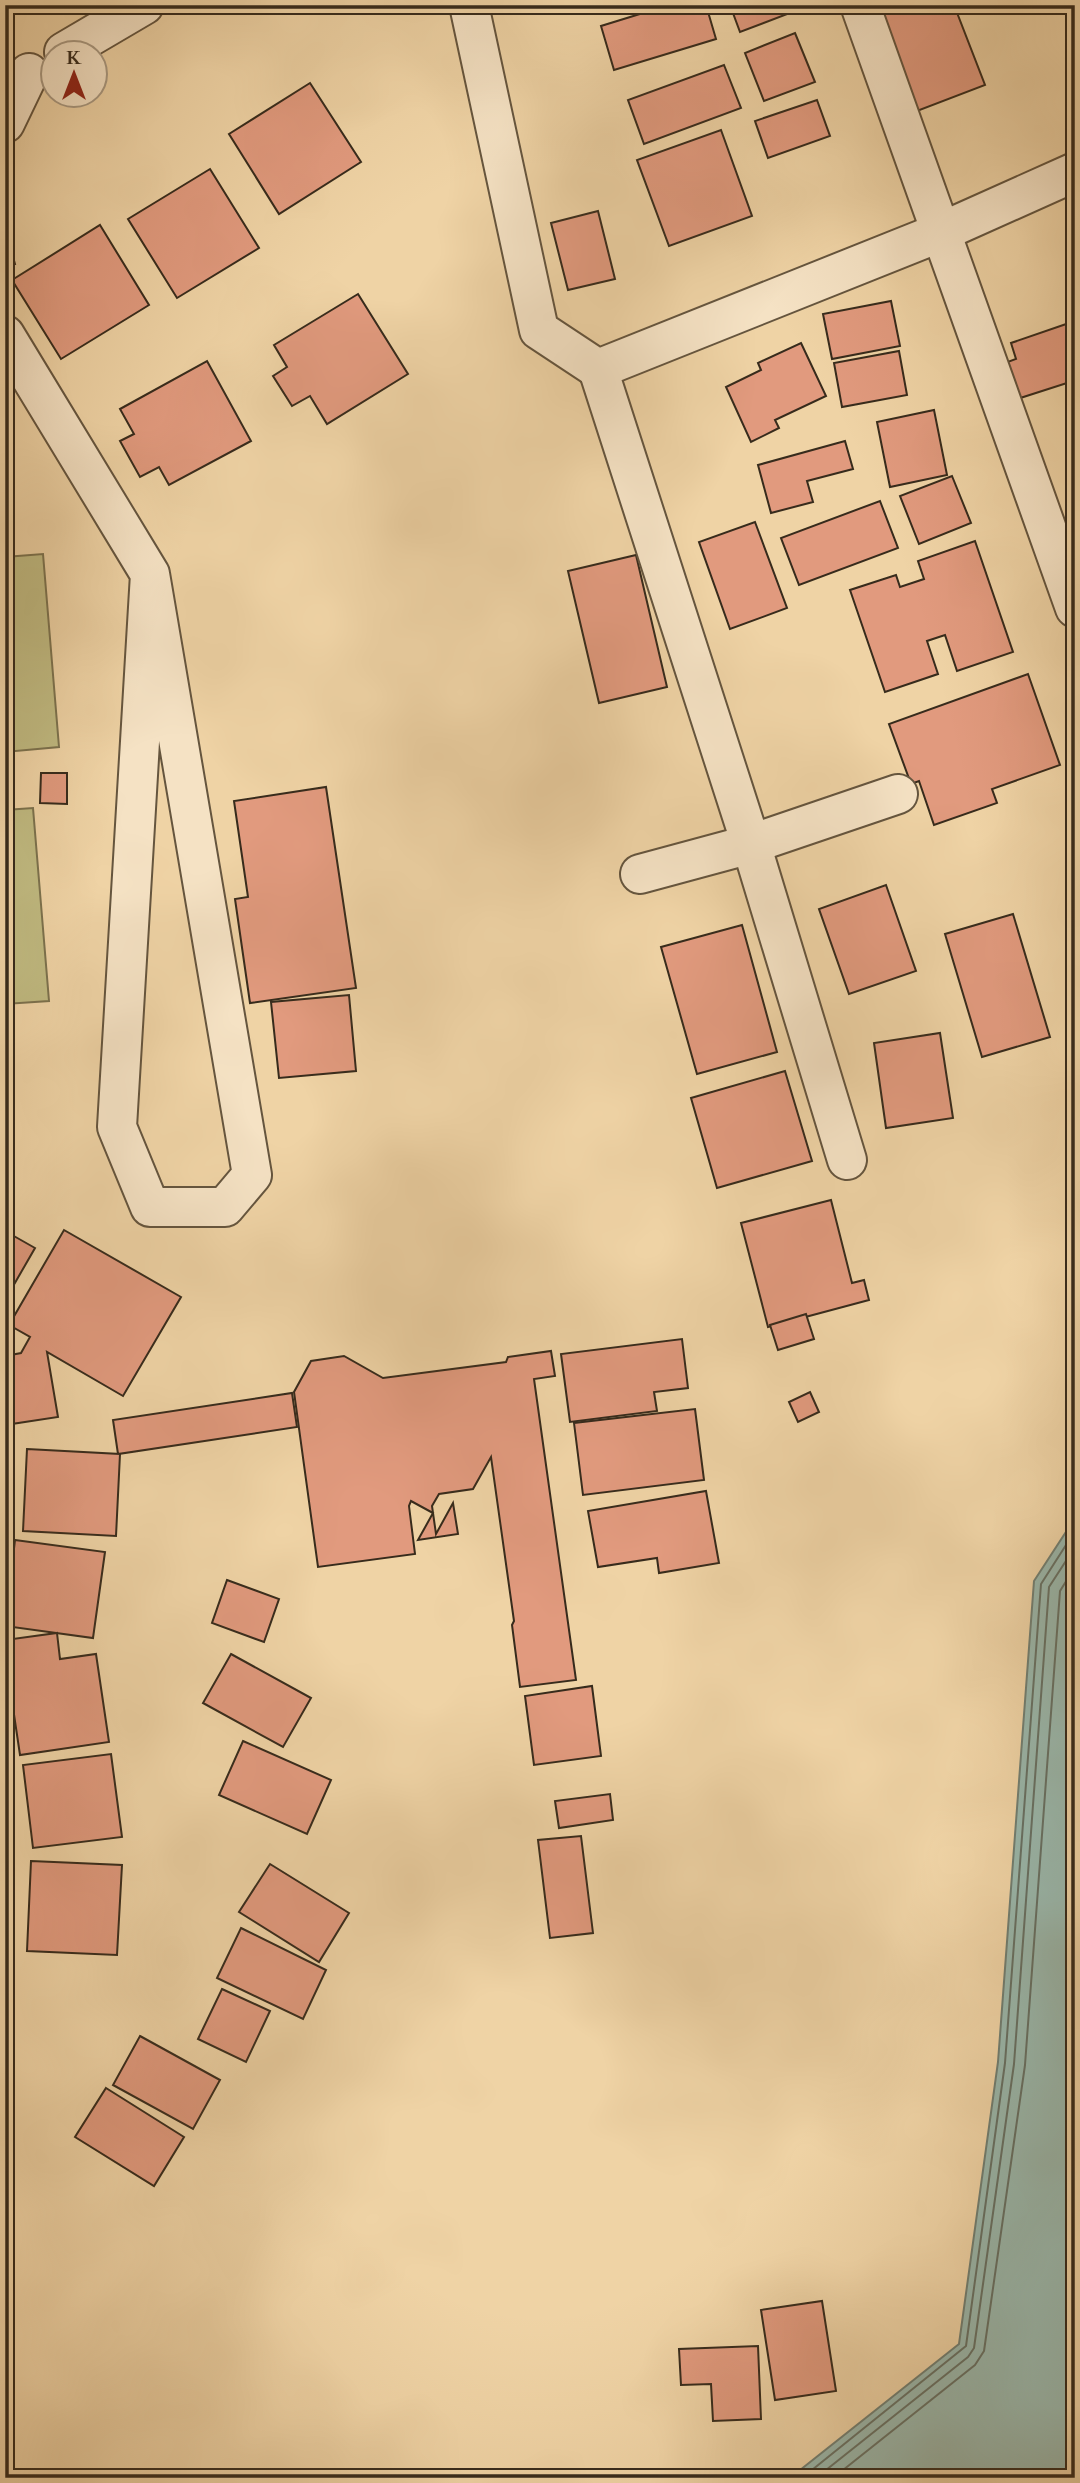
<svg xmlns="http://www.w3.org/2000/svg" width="1080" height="2483" font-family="Cardo,serif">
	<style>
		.green { fill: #c0ba81; stroke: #7c724e; stroke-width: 2 }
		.water { fill: #9ab7ab; stroke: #727f72; stroke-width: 2 }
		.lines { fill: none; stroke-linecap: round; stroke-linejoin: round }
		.shore { stroke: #687164; stroke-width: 2 }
		.building { fill: #e19a7e; stroke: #372b1c; stroke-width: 2 }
		.minor-casing { stroke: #65553e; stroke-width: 42 }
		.minor { stroke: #f5e2c4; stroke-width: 38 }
	</style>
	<rect width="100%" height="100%" fill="#efd3a5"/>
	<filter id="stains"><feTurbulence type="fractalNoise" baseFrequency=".00286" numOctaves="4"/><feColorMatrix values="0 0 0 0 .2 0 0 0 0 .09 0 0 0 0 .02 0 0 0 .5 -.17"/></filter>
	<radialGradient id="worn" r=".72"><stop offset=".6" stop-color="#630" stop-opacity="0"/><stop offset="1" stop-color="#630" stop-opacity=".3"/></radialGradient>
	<g class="green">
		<polygon points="43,554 59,747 5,752 5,557"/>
		<polygon points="33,808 49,1001 5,1004 5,810"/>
	</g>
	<polygon class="water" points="1075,1518 1075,2478 790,2478 959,2344 998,2062 1034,1581"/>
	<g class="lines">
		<g class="shore">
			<polyline points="802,2478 966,2346 1005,2063 1041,1584 1075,1531"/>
			<polyline points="816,2478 968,2357 974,2348 1014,2064 1049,1587 1075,1547"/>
			<polyline points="833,2478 975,2365 984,2351 1025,2065 1060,1591 1075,1567"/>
		</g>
	</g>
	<g class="building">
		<polygon points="669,5 706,5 716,39 614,70 601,26"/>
		<polygon points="730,5 787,5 790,13 740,32"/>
		<polygon points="887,5 954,5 985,85 917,111 877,9"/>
		<polygon points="795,33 815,82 764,101 745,53"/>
		<polygon points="724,65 741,108 644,144 628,100"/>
		<polygon points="310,83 361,162 279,214 229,134"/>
		<polygon points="817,100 830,136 768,158 755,121"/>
		<polygon points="721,130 752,216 669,246 637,160"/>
		<polygon points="210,169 259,248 177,298 128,219"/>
		<polygon points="598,211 615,279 568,290 551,223"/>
		<polygon points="100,225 149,305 61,359 12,280"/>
		<polygon points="5,228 15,264 5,267"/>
		<polygon points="358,294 408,374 327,424 310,396 292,406 273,376 287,367 274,345"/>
		<polygon points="891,301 900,346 832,359 823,314"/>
		<polygon points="1075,321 1075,388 1072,388 1070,382 1014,400 1002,364 1016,359 1011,343"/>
		<polygon points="801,343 826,396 775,420 779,428 751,442 726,387 761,370 758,363"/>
		<polygon points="899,351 907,395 842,407 834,363"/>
		<polygon points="207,361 251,441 169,485 159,467 140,477 120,441 134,434 120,409"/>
		<polygon points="934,410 947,475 890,487 877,422"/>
		<polygon points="845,441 853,469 807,481 813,502 771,513 758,465"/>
		<polygon points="952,476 971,523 919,544 900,496"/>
		<polygon points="880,501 898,548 799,585 781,538"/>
		<polygon points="755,522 787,608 730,629 699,542"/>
		<polygon points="975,541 1013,652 957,671 945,635 927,641 938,674 885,692 850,590 896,575 900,587 924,579 918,561"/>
		<polygon points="636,555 667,687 599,703 568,571"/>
		<polygon points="1028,674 1060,765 992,789 997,803 934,825 919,781 911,784 889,724"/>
		<polygon points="41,773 67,773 67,804 40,803"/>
		<polygon points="326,787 356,988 250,1003 235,899 248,897 234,801"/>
		<polygon points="886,885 916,971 849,994 819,909"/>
		<polygon points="1013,914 1050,1037 982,1057 945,934"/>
		<polygon points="742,925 777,1052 697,1074 661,947"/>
		<polygon points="349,995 356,1071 279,1078 271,1002"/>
		<polygon points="940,1033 953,1118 886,1128 874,1043"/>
		<polygon points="785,1071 812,1161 717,1188 691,1098"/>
		<polygon points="831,1200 852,1283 864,1280 869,1300 768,1327 741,1223"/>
		<polygon points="64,1230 181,1297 123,1396 47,1352 58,1417 5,1425 5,1356 21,1353 30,1337 9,1325"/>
		<polygon points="5,1231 35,1248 8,1295 5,1293"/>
		<polygon points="806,1314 814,1339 778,1350 770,1325"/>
		<polygon points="682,1339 688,1388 654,1392 657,1411 570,1422 561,1354"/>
		<polygon points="551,1351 555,1376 534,1379 576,1680 520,1687 512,1625 514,1621 491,1457 473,1489 439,1494 432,1506 436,1534 453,1503 458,1534 418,1540 433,1513 411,1501 409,1506 415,1554 318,1567 294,1392 311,1361 344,1356 383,1378 506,1362 508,1357"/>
		<polygon points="810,1392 819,1412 798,1422 789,1402"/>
		<polygon points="292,1393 297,1427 118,1454 113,1420"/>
		<polygon points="695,1409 704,1480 583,1495 574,1423"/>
		<polygon points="27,1449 120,1454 116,1536 23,1531"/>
		<polygon points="706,1491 719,1563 659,1573 657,1558 598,1567 588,1511"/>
		<polygon points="15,1540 105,1552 93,1638 5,1626"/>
		<polygon points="227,1580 279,1599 264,1642 212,1623"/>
		<polygon points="57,1633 60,1659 96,1654 109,1742 20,1755 5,1654 5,1640"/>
		<polygon points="231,1654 311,1698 283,1747 203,1703"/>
		<polygon points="592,1686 601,1756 534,1765 525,1696"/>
		<polygon points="243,1741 331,1780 307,1834 219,1795"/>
		<polygon points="111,1754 122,1837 33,1848 23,1765"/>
		<polygon points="610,1794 613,1820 559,1828 555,1801"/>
		<polygon points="581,1836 593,1933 550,1938 538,1840"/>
		<polygon points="31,1861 122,1865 117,1955 27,1951"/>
		<polygon points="270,1864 349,1913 319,1962 239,1912"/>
		<polygon points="241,1928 326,1970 303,2019 217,1978"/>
		<polygon points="222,1989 270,2011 246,2062 198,2039"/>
		<polygon points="140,2036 220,2080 193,2129 113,2085"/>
		<polygon points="106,2088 184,2137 154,2186 75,2137"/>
		<polygon points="822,2301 836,2391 775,2400 761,2310"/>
		<polygon points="758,2346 761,2419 713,2421 711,2384 681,2385 679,2349"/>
	</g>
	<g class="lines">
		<g class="minor-casing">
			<g id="minor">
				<polyline points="469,5 539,330 598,369 941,232 1075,172"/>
				<polyline points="860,5 1075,608"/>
				<polyline points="64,52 144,5"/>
				<polyline points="5,123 29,73"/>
				<polyline points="5,335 150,574 252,1175 225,1207 150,1207 117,1127 150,574"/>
				<polyline points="598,369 751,844 847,1160"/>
				<polyline points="640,874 751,844 898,794"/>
			</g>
		</g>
		<use href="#minor" class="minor"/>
	</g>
	<rect width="1080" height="2483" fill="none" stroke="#efd3a5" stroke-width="28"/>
	<rect x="7" y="7" width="1066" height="2469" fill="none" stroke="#372b1c" stroke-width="3.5"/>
	<rect x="14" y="14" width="1052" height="2455" fill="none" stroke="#372b1c" stroke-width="2"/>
	<g transform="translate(74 74)"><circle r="33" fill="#f5e2c4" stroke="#a99981" stroke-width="2"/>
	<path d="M0-5L12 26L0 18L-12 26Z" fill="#8f2418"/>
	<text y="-10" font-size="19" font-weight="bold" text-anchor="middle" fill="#372b1c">K</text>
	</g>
	<rect width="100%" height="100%" filter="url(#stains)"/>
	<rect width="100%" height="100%" fill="url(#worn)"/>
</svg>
